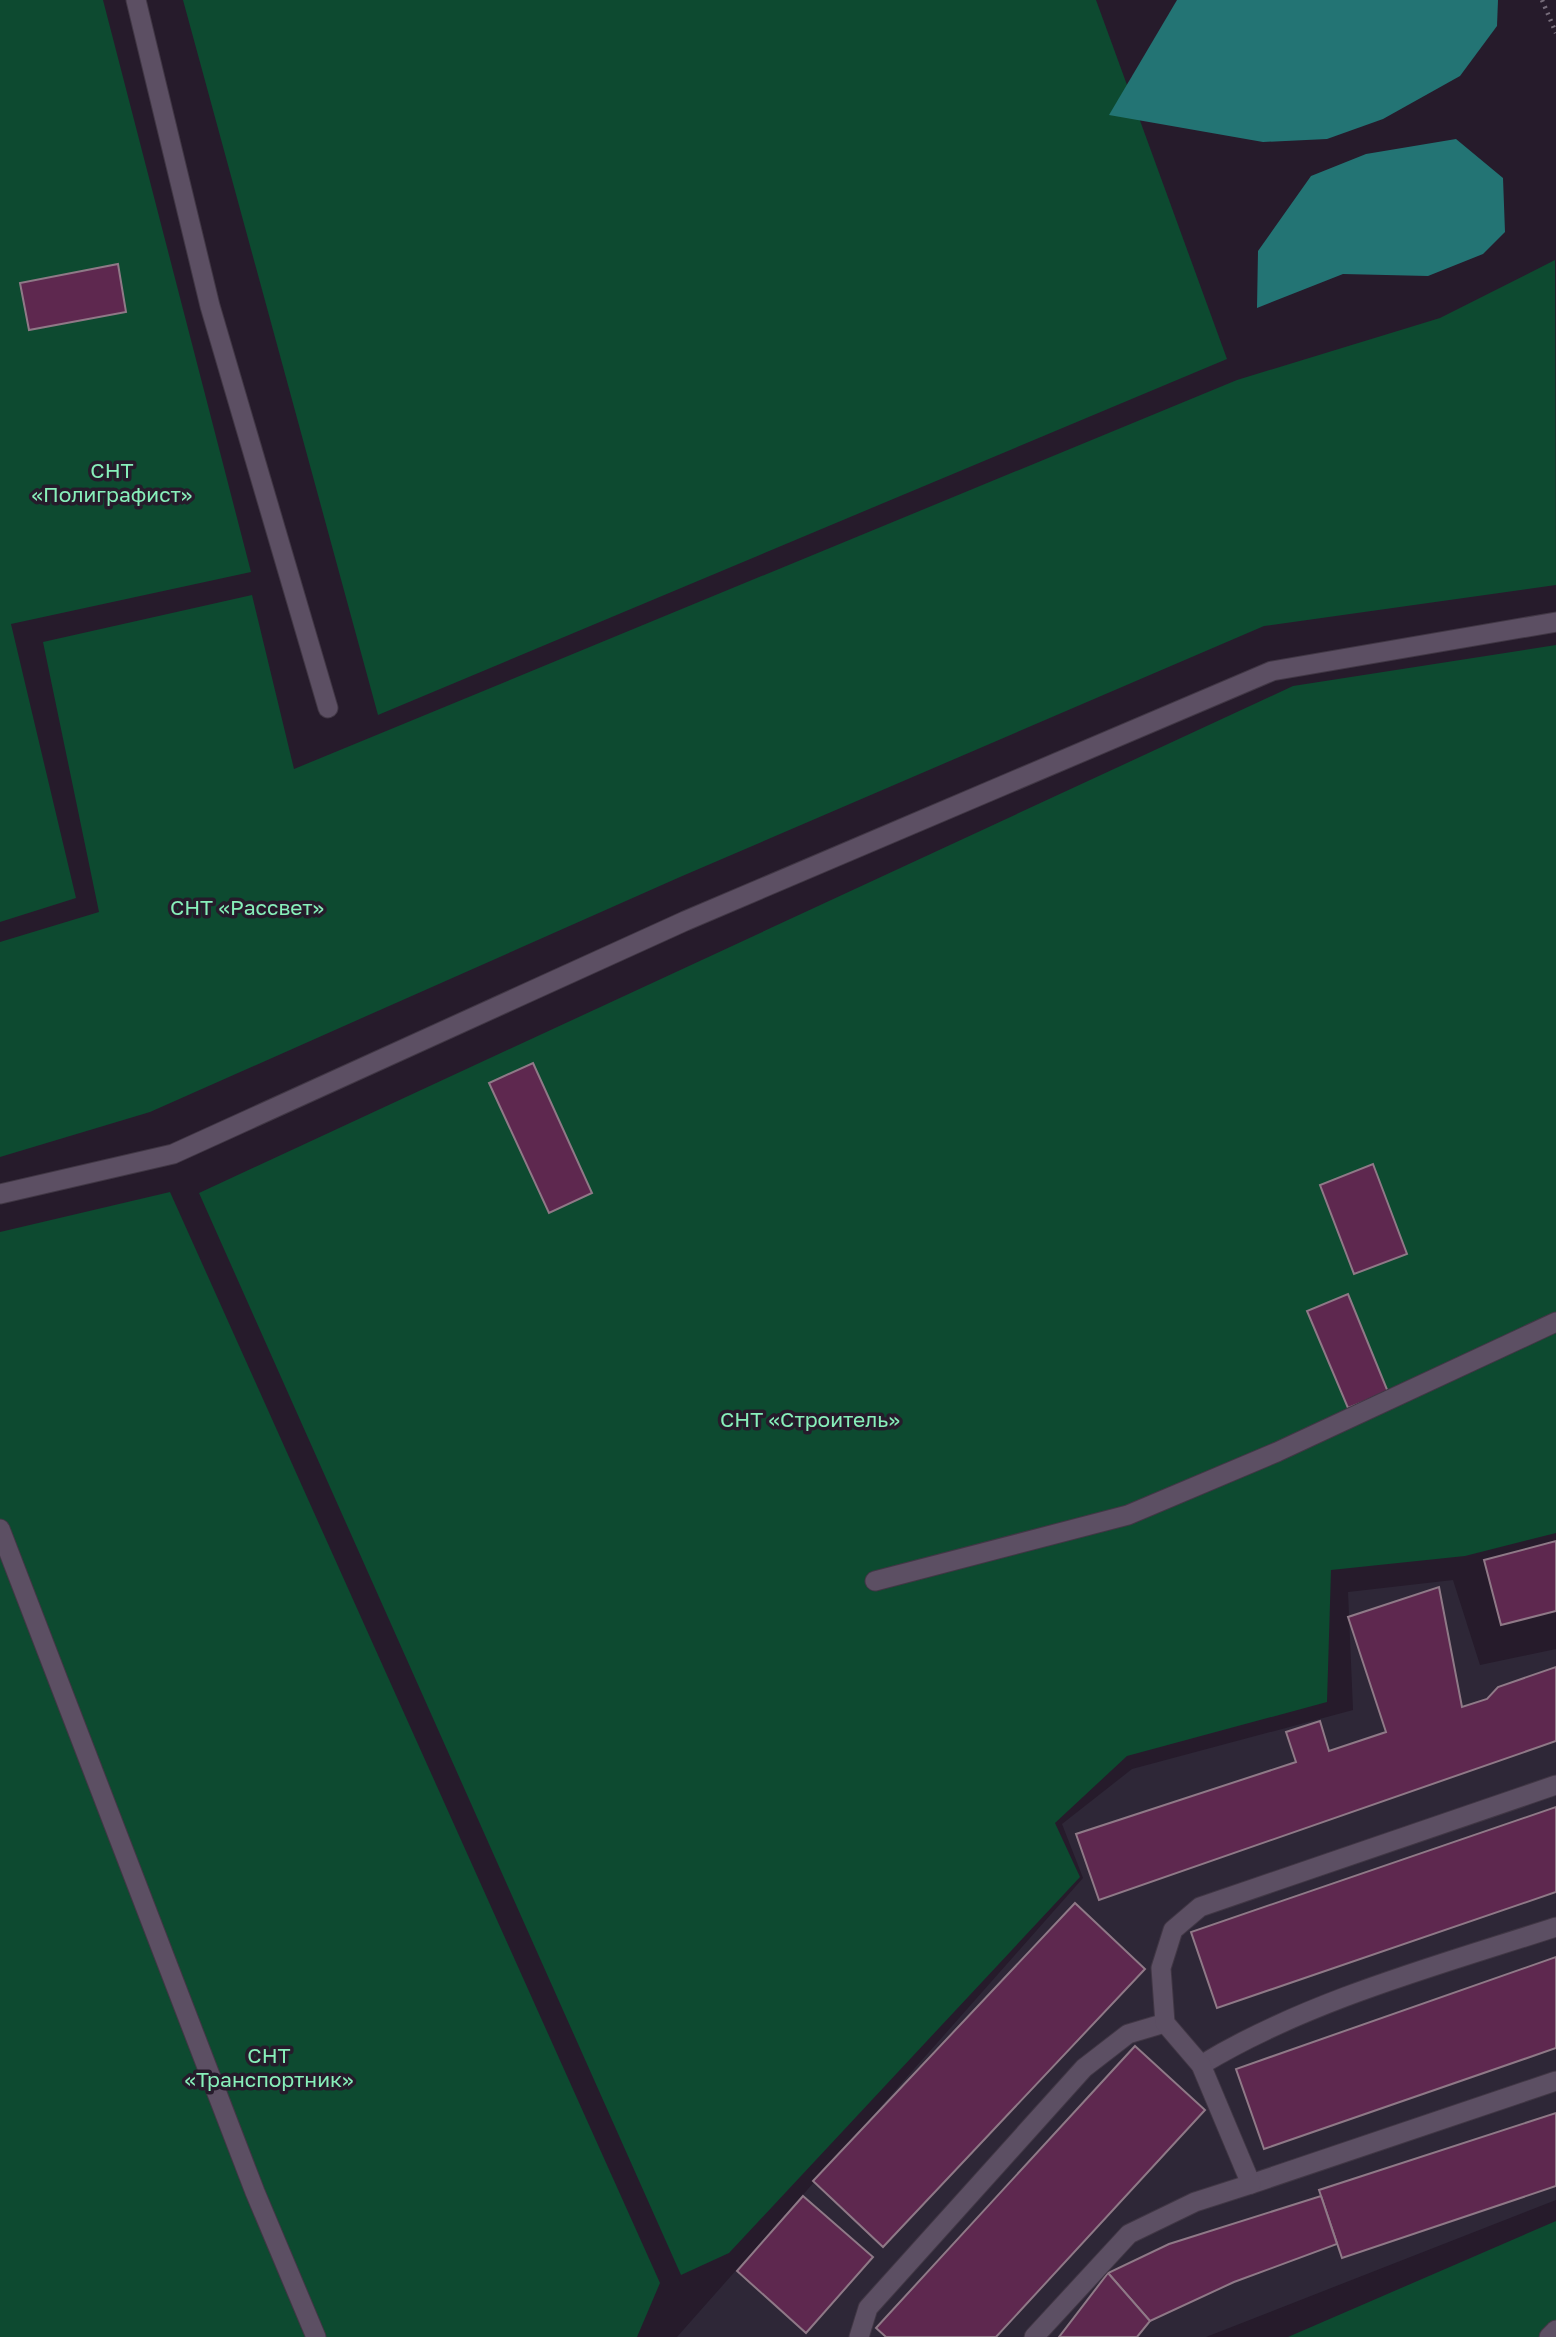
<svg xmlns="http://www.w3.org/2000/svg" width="1556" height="2337" font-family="'Golos Text',sans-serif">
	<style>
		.industrial { fill: #2e2737 }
		.green { fill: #0d4a30 }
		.water { fill: #237474 }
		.building { fill: #5e284f; stroke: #8f7987; stroke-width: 2 }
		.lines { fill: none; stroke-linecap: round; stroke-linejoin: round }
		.service-casing { stroke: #413745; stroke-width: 21 }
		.minor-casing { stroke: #413745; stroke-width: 21 }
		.path { stroke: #776d7b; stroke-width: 4.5; stroke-dasharray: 2 5; stroke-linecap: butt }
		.service { stroke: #5c4f63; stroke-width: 19 }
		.minor { stroke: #5c4f63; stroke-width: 19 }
		.labels { text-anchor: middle; stroke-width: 7; stroke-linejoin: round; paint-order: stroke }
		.park-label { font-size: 21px; fill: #87efba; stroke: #261b2b }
	</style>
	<rect width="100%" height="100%" fill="#261b2b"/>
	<polygon class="industrial" points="1453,1580 1480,1665 1556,1649 1556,2200 1206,2337 677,2337 1083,1878 1062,1824 1132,1769 1353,1710 1348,1592"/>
	<g class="green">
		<polygon points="0,0 103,0 251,572 11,624 76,898 0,922"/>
		<polygon points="183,0 1096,0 1227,359 378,715"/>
		<polygon points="1555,260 1556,585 1264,626 680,877 150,1112 0,1157 0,942 99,912 43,642 252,595 294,769 1237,380 1440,318"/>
		<polygon points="1556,645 1556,1533 1465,1556 1331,1570 1327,1702 1127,1756 1055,1823 1080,1877 729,2253 681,2275 199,1193 1293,686"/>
		<polygon points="170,1192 660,2283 637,2337 0,2337 0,1232"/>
		<polygon points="1556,2221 1556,2337 1288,2337"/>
	</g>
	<g class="water">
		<polygon points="1177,0 1498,0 1497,26 1460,76 1383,119 1327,139 1263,142 1109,115"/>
		<polygon points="1456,139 1503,178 1505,232 1483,254 1428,276 1343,274 1257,308 1258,251 1311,176 1366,154"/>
	</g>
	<g class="building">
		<polygon points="118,264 126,312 29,330 20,283"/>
		<polygon points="533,1063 592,1193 549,1213 489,1083"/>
		<polygon points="1373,1164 1407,1254 1354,1274 1320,1185"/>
		<polygon points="1348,1294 1388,1392 1348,1408 1307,1311"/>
		<polygon points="1556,1541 1556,1611 1501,1625 1484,1560"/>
		<polygon points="1439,1587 1462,1707 1487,1699 1498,1687 1556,1667 1556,1741 1099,1900 1076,1834 1296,1762 1286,1732 1320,1721 1329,1751 1386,1732 1348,1617"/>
		<polygon points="1556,1807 1556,1892 1217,2008 1191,1932"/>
		<polygon points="1075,1903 1145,1969 883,2247 813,2181"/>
		<polygon points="1556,1957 1556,2048 1264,2149 1236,2069"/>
		<polygon points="1135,2046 1205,2110 996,2337 886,2337 876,2328"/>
		<polygon points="1556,2113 1556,2186 1342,2258 1319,2190"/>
		<polygon points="803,2196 873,2257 806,2333 737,2271"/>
		<polygon points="1321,2196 1337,2244 1234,2282 1150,2321 1108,2273 1169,2244"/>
		<polygon points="1108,2273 1150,2321 1137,2337 1059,2337"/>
	</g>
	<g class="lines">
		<g class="service-casing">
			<g id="service">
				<polyline points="0,1194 173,1154 685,921 1272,671 1556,622"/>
				<polyline points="875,1581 1128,1515 1277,1452 1556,1322"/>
				<path d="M1201,2065C1306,2001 1439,1965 1556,1927"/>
				<polyline points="1251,2184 1556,2081"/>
				<polyline points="859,2337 868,2308 1084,2068 1128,2034 1165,2023"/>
				<polyline points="1034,2337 1129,2234 1195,2202 1251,2184 1201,2065 1165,2023 1161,1968 1173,1930 1200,1907 1556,1785"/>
				<polyline points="1549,2337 1556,2330"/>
			</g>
		</g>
		<g class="minor-casing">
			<g id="minor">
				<polyline points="136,0 210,306 328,708"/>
				<polyline points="0,1529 255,2192 316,2337"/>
			</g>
		</g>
		<polyline class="path" points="1542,0 1556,33"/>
		<use href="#service" class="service"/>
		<use href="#minor" class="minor"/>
	</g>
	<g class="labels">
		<g class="park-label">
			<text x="112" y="478">СНТ<tspan x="112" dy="24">«Полиграфист»</tspan></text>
			<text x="247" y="915">СНТ «Рассвет»</text>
			<text x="810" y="1427">СНТ «Строитель»</text>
			<text x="269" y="2063">СНТ<tspan x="269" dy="24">«Транспортник»</tspan></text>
		</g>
	</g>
</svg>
